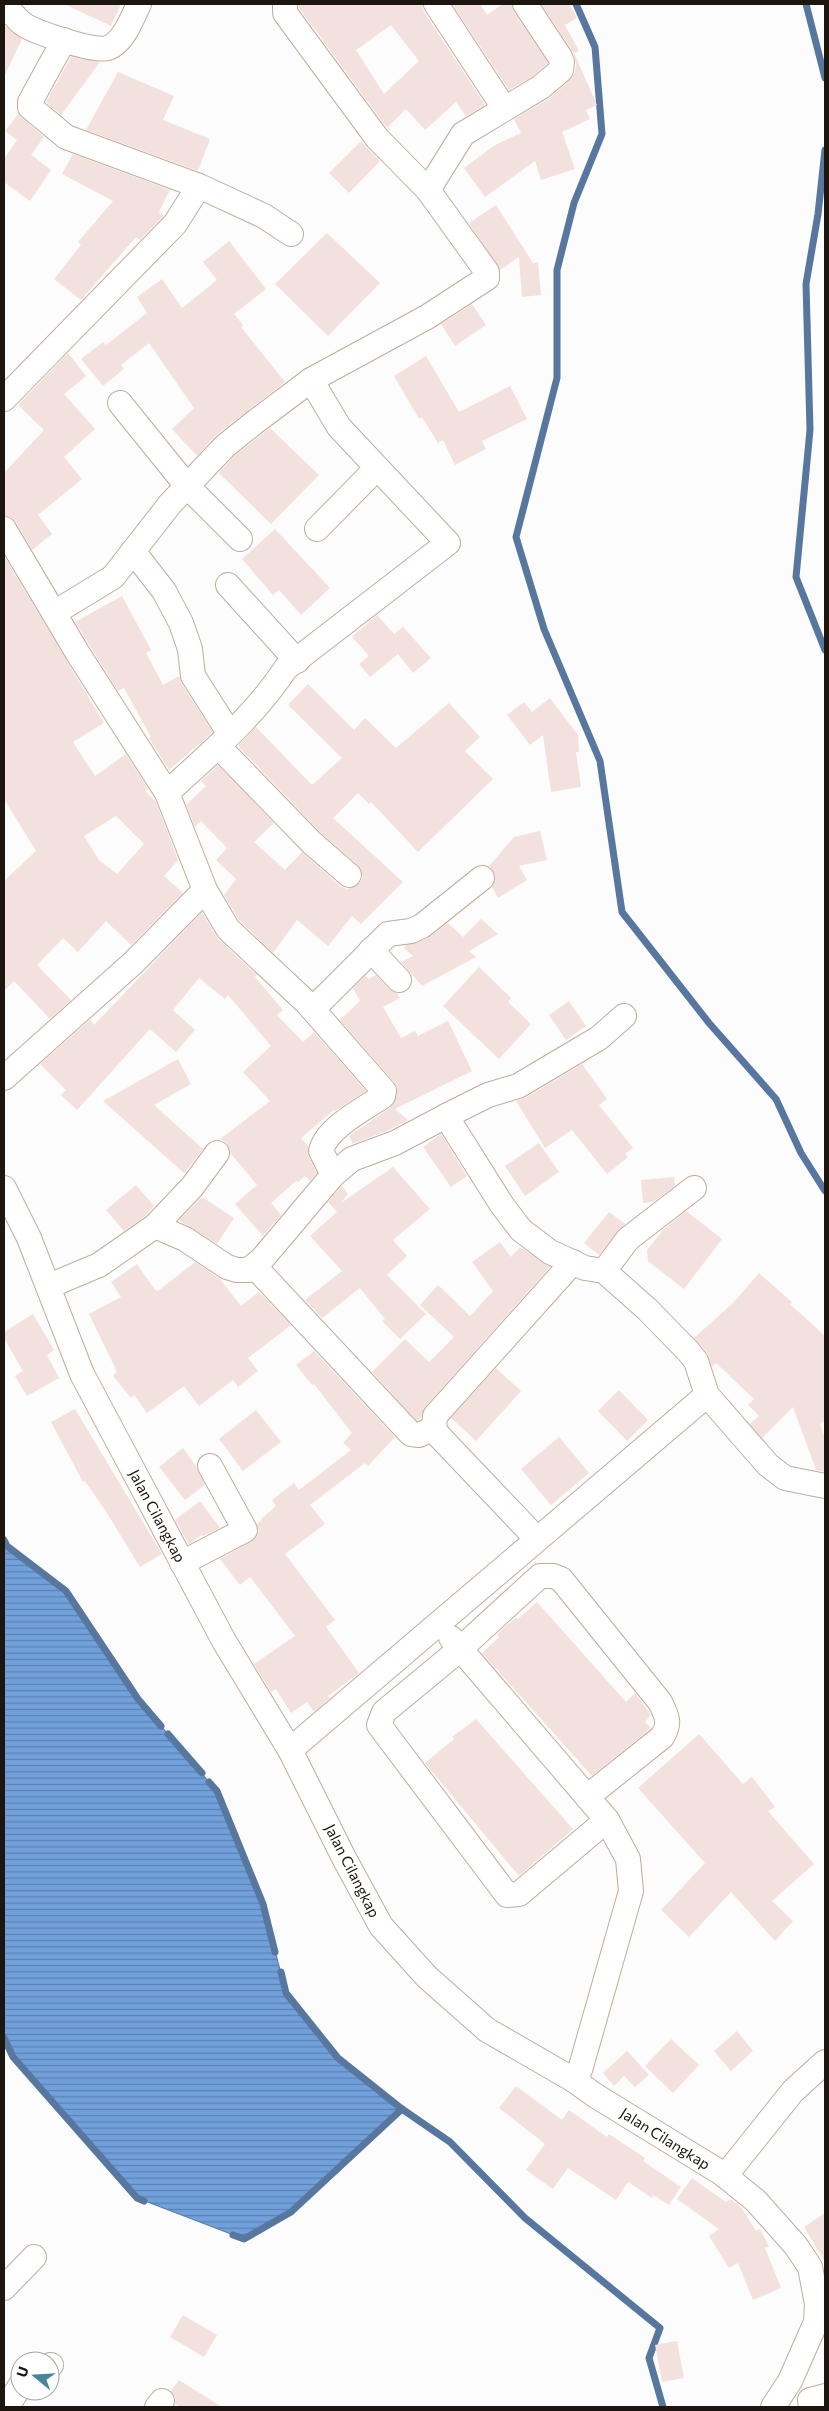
<svg xmlns="http://www.w3.org/2000/svg" width="829" height="2411" font-family="Commissioner,sans-serif">
	<style>
		.water { fill: url(#water-rules); stroke: #58779e }
		.lines { fill: none; stroke-linecap: round; stroke-linejoin: round }
		.stream { stroke: #58779e; stroke-width: 7 }
		.building { fill: #f3e1de; fill-rule: evenodd }
		.minor-casing { stroke: #c0ac99; stroke-width: 26 }
		.minor { stroke: #fff; stroke-width: 24 }
		.labels { text-anchor: middle; stroke-width: 4; stroke-linejoin: round; paint-order: stroke }
		.street-label { font-size: 15px; fill: #1d160f; stroke: #fff }
	</style>
	<defs>
		<pattern id="water-rules" width="6" height="5" patternUnits="userSpaceOnUse" patternTransform="scale(1.25)"><rect width="6" height="5" fill="#71a0db"/><path d="M0 2.5h6" fill="none" stroke="#5c81b0"/></pattern>
	</defs>
	<rect width="100%" height="100%" fill="#fcfcfc"/>
	<polygon class="water" points="4,1540 7,1546 66,1591 138,1699 217,1791 263,1904 286,1993 338,2058 402,2109 291,2212 244,2239 137,2198 13,2057 4,2038"/>
	<g class="lines">
		<g class="stream">
			<polyline points="576,4 595,47 602,134 574,203 557,270 557,378 516,537 544,629 600,761 622,912 709,1023 776,1099 801,1153 825,1191"/>
			<polyline points="806,4 825,78"/>
			<polyline points="825,150 818,214 806,284 810,430 796,577 825,650"/>
			<polyline points="4,1540 7,1546 66,1591 138,1699 161,1726"/>
			<polyline points="168,1734 202,1773"/>
			<polyline points="209,1782 217,1791 263,1904 275,1952"/>
			<polyline points="281,1972 286,1993 338,2058 402,2109 450,2142 525,2218 660,2328 649,2358 663,2407"/>
			<polyline points="4,2038 13,2057 137,2198 144,2201"/>
			<polyline points="233,2235 244,2239 291,2212 402,2109"/>
		</g>
	</g>
	<g class="building">
		<polygon points="64,4 121,4 111,26"/>
		<path d="M299,4H422L424,12L485,105L466,116L456,102L425,130L406,109L387,128L299,8ZM391,25L419,61L384,94L356,50Z"/>
		<polygon points="452,4 480,4 487,15 503,4 511,4 514,12 548,63 533,76 509,90"/>
		<polygon points="541,4 569,4 577,18 565,25 579,51 574,53 597,105 586,110 590,119 562,132 575,169 541,180 535,161 485,197 464,168 495,145 521,133 514,119 550,98 570,80 575,72 576,63 573,52"/>
		<polygon points="4,25 22,39 4,77"/>
		<polygon points="71,57 100,62 61,115 46,102"/>
		<polygon points="118,72 174,96 163,120 210,139 198,171 86,130"/>
		<polygon points="18,114 44,137 31,155 51,170 30,201 4,182 4,159 17,140 5,131"/>
		<polygon points="361,141 380,161 349,193 329,173"/>
		<polygon points="73,154 170,190 159,212 164,216 140,240 136,237 81,300 54,279 81,245 78,242 113,201 62,174"/>
		<polygon points="496,205 533,263 538,262 541,295 522,297 519,257 500,270 469,223"/>
		<polygon points="327,233 380,283 328,336 275,284"/>
		<polygon points="229,241 266,289 234,314 243,325 241,327 285,382 216,435 197,456 172,429 194,408 149,343 121,365 124,369 103,386 81,359 103,342 106,345 147,313 137,297 162,279 182,308 217,280 203,262"/>
		<polygon points="472,304 486,325 455,346 441,324"/>
		<polygon points="68,353 86,376 64,394 95,429 64,457 82,479 38,515 52,534 32,550 16,522 10,517 4,515 4,473 44,430 18,405"/>
		<polygon points="426,356 459,412 510,386 527,419 482,441 486,449 455,465 443,440 438,443 422,417 419,419 394,376"/>
		<polygon points="270,428 319,475 271,524 219,473 234,456"/>
		<polygon points="275,529 330,588 301,615 279,590 273,595 242,559"/>
		<path d="M4,556L104,723L73,742L95,776L126,754L148,789L145,791L156,802L178,860L164,876L183,893L131,945L106,921L78,952L63,938L37,965L71,1000L50,1019L14,981L4,991V881L36,851L4,799ZM116,816L144,844L117,874L99,860L84,836Z"/>
		<polygon points="122,596 151,650 146,653 163,685 179,676 181,683 213,732 169,770 149,738 151,737 124,688 118,691 75,622"/>
		<polygon points="377,615 394,634 403,627 431,658 413,673 398,654 370,677 359,664 369,656 352,637"/>
		<polygon points="308,684 354,730 365,718 396,748 449,703 480,737 465,751 493,779 418,852 371,802 369,804 358,793 333,818 403,882 361,924 352,916 328,946 297,920 273,953 239,920 224,895 236,879 216,860 227,848 201,821 195,827 186,805 206,786 201,781 218,765 274,823 254,842 285,870 302,852 340,886 347,889 359,884 363,877 358,865 321,833 238,746 256,727 312,785 342,758 288,705"/>
		<polygon points="550,698 578,735 579,752 576,752 581,787 551,792 543,735 530,745 507,715 524,702 532,712"/>
		<polygon points="540,831 547,860 519,866 527,880 498,898 492,887 495,875 489,866 514,837"/>
		<polygon points="202,912 218,939 257,975 255,977 283,1010 277,1015 303,1042 314,1032 366,1091 335,1111 334,1110 301,1138 308,1146 309,1157 317,1173 310,1181 305,1176 298,1182 296,1181 271,1203 281,1215 263,1236 235,1204 257,1185 231,1154 226,1142 220,1139 270,1101 243,1072 271,1046 228,995 225,999 199,978 173,1010 195,1030 176,1052 150,1029 77,1110 61,1095 66,1090 40,1064 90,1020 94,1025"/>
		<polygon points="481,919 498,934 469,951 476,957 422,986 401,962 413,956 404,948 406,945 428,938 448,923 463,937"/>
		<polygon points="479,967 511,998 508,1002 531,1024 499,1059 443,1006"/>
		<polygon points="366,975 368,979 376,975 389,989 397,993 400,998 383,1007 401,1038 415,1031 418,1036 448,1021 472,1071 395,1109 408,1120 389,1130 353,1144 349,1136 391,1107 397,1094 394,1082 340,1020 360,1001 353,988"/>
		<polygon points="569,1001 586,1026 566,1040 549,1015"/>
		<polygon points="178,1059 191,1084 154,1105 203,1149 184,1173 103,1101"/>
		<polygon points="582,1064 607,1099 599,1105 633,1148 625,1154 628,1157 607,1174 572,1130 545,1148 516,1101 525,1098"/>
		<polygon points="441,1134 467,1176 451,1187 423,1147"/>
		<polygon points="539,1143 559,1172 525,1196 505,1166"/>
		<polygon points="393,1167 430,1209 393,1240 407,1256 387,1275 426,1314 400,1339 382,1321 385,1319 360,1288 322,1318 305,1300 342,1271 310,1236 337,1212 328,1202 342,1186 348,1194 341,1203"/>
		<polygon points="674,1177 675,1186 653,1202 643,1203 641,1180"/>
		<polygon points="136,1185 154,1206 145,1216 124,1231 106,1210"/>
		<polygon points="202,1197 234,1218 217,1244 179,1220"/>
		<polygon points="686,1211 722,1239 684,1289 648,1261 647,1250 664,1229"/>
		<polygon points="609,1212 625,1224 599,1255 584,1243"/>
		<polygon points="500,1242 511,1257 520,1247 550,1267 425,1407 421,1418 417,1421 372,1372 405,1339 429,1362 454,1337 420,1305 438,1285 470,1316 493,1291 472,1262"/>
		<polygon points="195,1262 220,1279 241,1306 259,1292 291,1325 248,1358 258,1371 238,1387 233,1380 199,1406 184,1386 147,1413 134,1395 131,1398 113,1376 117,1372 89,1314 121,1297 111,1282 137,1264 155,1290 158,1291"/>
		<polygon points="759,1273 792,1302 790,1304 825,1336 825,1420 820,1424 825,1438 825,1472 816,1470 793,1407 762,1438 750,1424 759,1416 748,1405 754,1399 716,1363 712,1367 707,1353 694,1338 734,1302"/>
		<polygon points="33,1314 54,1350 47,1355 59,1378 27,1396 15,1376 23,1371 4,1338 4,1332"/>
		<polygon points="314,1351 395,1437 368,1466 365,1463 310,1505 325,1524 285,1554 335,1620 326,1627 359,1673 328,1696 330,1698 314,1712 307,1702 291,1713 276,1689 271,1692 254,1664 295,1636 250,1577 240,1585 220,1559 256,1538 259,1531 257,1524 262,1520 261,1519 276,1506 272,1500 294,1483 299,1490 351,1450 343,1443 352,1433 314,1384 312,1385 296,1365"/>
		<polygon points="496,1368 521,1391 476,1441 451,1418"/>
		<polygon points="619,1390 648,1420 627,1441 598,1411"/>
		<polygon points="75,1409 162,1554 140,1567 107,1513 85,1481 83,1482 51,1422"/>
		<polygon points="256,1410 281,1442 243,1471 219,1439"/>
		<polygon points="559,1437 589,1473 551,1505 521,1469"/>
		<polygon points="183,1448 196,1466 205,1485 185,1500 159,1467"/>
		<polygon points="200,1501 220,1528 203,1536 202,1535 189,1544 175,1520"/>
		<polygon points="537,1602 626,1702 635,1693 651,1715 645,1722 651,1728 592,1776 482,1653 499,1637 497,1634 516,1617 518,1619"/>
		<polygon points="476,1719 573,1829 519,1876 425,1763 454,1739 452,1737"/>
		<polygon points="699,1734 743,1784 752,1777 775,1807 768,1811 814,1864 772,1901 793,1921 775,1941 731,1892 689,1937 661,1910 705,1863 638,1788"/>
		<polygon points="737,2031 753,2051 731,2071 714,2051"/>
		<polygon points="671,2039 699,2065 673,2093 645,2066"/>
		<polygon points="627,2051 649,2075 635,2087 624,2076 614,2086 603,2073"/>
		<polygon points="516,2086 562,2120 569,2110 607,2137 609,2134 645,2158 643,2161 681,2187 669,2205 653,2195 652,2198 628,2182 616,2200 568,2168 553,2189 526,2170 545,2144 499,2108"/>
		<polygon points="692,2178 726,2202 731,2199 741,2207 756,2231 760,2229 769,2246 765,2248 781,2288 753,2300 738,2263 729,2268 709,2236 719,2229 677,2199"/>
		<polygon points="825,2213 825,2262 804,2227"/>
		<polygon points="183,2315 217,2335 204,2357 170,2337"/>
		<polygon points="677,2341 684,2378 662,2382 655,2345"/>
		<polygon points="179,2380 222,2407 180,2407 175,2404 175,2397 171,2391"/>
	</g>
	<g class="lines">
		<g class="minor-casing">
			<g id="minor">
				<path d="M4,4C10,10 16,19 23,24C34,32 96,53 108,48C124,42 132,18 139,4"/>
				<polyline points="436,4 504,108"/>
				<polyline points="64,40 30,102 30,107 66,137 199,186 264,216 291,234"/>
				<polyline points="428,190 463,134 541,87 561,70 562,62 560,57 525,4"/>
				<polyline points="4,399 175,224 199,186"/>
				<polyline points="120,403 187,486 240,539"/>
				<path d="M4,529L77,652L167,793L205,890L228,929L307,1003L384,1091L383,1096C364,1109 326,1128 321,1151L333,1175"/>
				<polyline points="317,529 377,468"/>
				<polyline points="133,551 164,591 181,623 190,649 193,676 230,734"/>
				<polyline points="228,585 297,661"/>
				<polyline points="54,613 113,577 170,504 225,446 255,422 311,380 427,317 487,278 487,272 428,190 377,138 285,13 285,4"/>
				<polyline points="218,746 312,843 349,875"/>
				<path d="M167,793C209,754 254,717 286,668L448,543L339,427L311,380"/>
				<polyline points="371,950 399,980"/>
				<polyline points="313,1009 388,934 411,931 422,926 482,878"/>
				<polyline points="4,1078 133,963 205,890"/>
				<polyline points="446,1116 488,1095 518,1086 599,1038 624,1016"/>
				<polyline points="4,1188 29,1238 82,1374 224,1641 290,1750 344,1858 381,1926 427,1977 487,2030 572,2079 596,2096 723,2174 756,2201 796,2246 810,2267 817,2304 816,2322 790,2381 773,2407"/>
				<polyline points="155,1226 192,1187 217,1153"/>
				<polyline points="254,1266 411,1434 419,1435 434,1428"/>
				<polyline points="604,1271 628,1239 694,1188"/>
				<polyline points="49,1286 99,1265 155,1226 185,1239 227,1267 237,1270 249,1270 262,1259 333,1175 352,1159 395,1143 446,1116 502,1205 521,1230 550,1252 585,1268 604,1271 647,1309 688,1351 696,1361 707,1395 768,1465 785,1478 825,1486"/>
				<polyline points="537,1539 439,1436 434,1428 435,1416 573,1262"/>
				<polyline points="182,1563 245,1530 210,1466"/>
				<polyline points="451,1638 607,1820 628,1859 631,1891 580,2070 572,2079"/>
				<polyline points="290,1750 707,1395"/>
				<path d="M587,1797L662,1737C671,1723 667,1716 660,1702L561,1579L553,1576H540L459,1650L384,1712L379,1725L507,1895L519,1894L607,1820"/>
				<polyline points="725,2176 793,2091 825,2062"/>
				<polyline points="4,2288 34,2257"/>
				<polyline points="50,2365 51,2365"/>
				<polyline points="7,2407 20,2386"/>
				<polyline points="157,2407 162,2401"/>
				<polyline points="811,2407 810,2400 825,2396"/>
			</g>
		</g>
		<use href="#minor" class="minor"/>
	</g>
	<g class="labels">
		<g class="street-label">
			<text transform="translate(157 1516) rotate(62)" y="5">Jalan Cilangkap</text>
			<text transform="translate(352 1871) rotate(63)" y="5">Jalan Cilangkap</text>
			<text transform="translate(665 2139) rotate(32)" y="5">Jalan Cilangkap</text>
		</g>
	</g>
	<rect width="829" height="2411" fill="none" stroke="#1d160f" stroke-width="10"/>
	<g transform="translate(35 2376) rotate(288)"><circle r="24" fill="#ffffff" stroke="#a5a29f"/>
	<path d="M0-4L9 19L0 12L-9 19Z" fill="#458699"/>
	<text y="-8" font-size="14" font-weight="bold" text-anchor="middle" fill="#1d160f">U</text>
	</g>
</svg>
